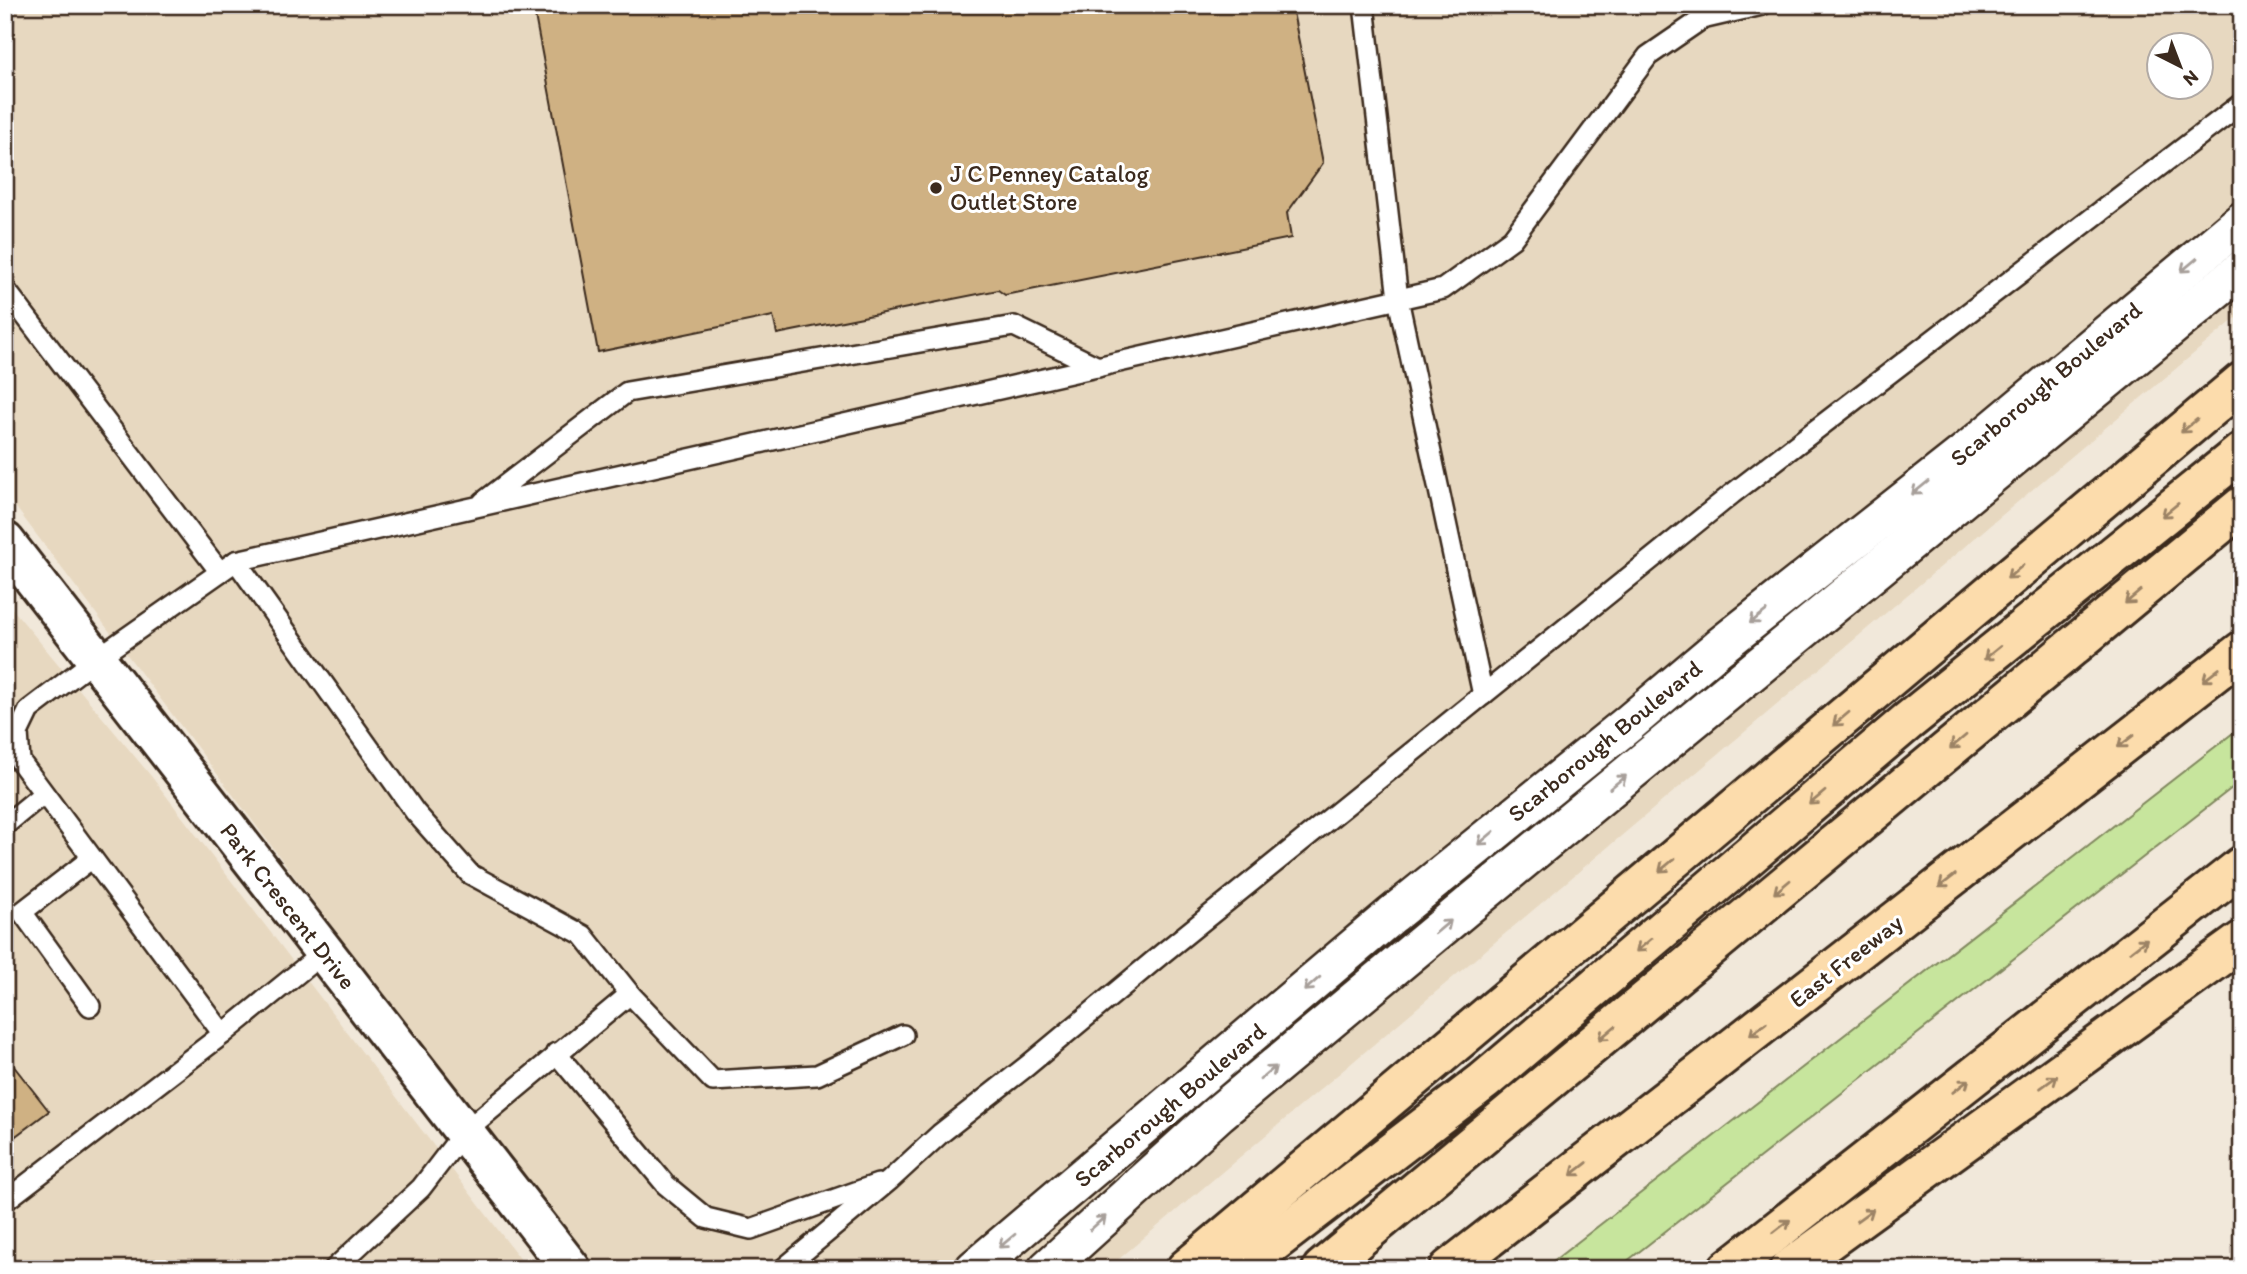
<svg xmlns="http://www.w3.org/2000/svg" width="2247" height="1274" font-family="Itim,sans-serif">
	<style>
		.built { fill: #e7d8c0; fill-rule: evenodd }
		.green { fill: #c7e59d; stroke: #81885e; stroke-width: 2 }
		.building { fill: #cfb183; stroke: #3b2a1e; stroke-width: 2 }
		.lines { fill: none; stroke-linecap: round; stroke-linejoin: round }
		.lane-casing { stroke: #3b2a1e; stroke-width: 24 }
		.street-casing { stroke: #3b2a1e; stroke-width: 42 }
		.secondary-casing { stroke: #3b2a1e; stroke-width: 44 }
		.highway-casing { stroke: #3b2a1e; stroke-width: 44 }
		.lane { stroke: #fff; stroke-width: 19 }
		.street { stroke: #fff; stroke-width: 37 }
		.secondary { stroke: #fff; stroke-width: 38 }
		.highway { stroke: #fcdcac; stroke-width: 38 }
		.oneway { stroke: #a79f9a }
		.oneway2 { stroke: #9c8365 }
		.poi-dot { fill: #3b2a1e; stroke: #fff; stroke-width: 2.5 }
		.labels { text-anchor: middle; stroke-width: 6; stroke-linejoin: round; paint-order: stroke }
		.poi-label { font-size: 24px; fill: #3b2a1e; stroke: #fff; text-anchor: start }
		.street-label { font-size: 24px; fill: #3b2a1e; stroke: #fff }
	</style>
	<rect width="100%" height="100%" fill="#f1e8da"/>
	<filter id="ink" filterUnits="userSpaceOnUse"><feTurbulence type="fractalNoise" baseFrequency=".0143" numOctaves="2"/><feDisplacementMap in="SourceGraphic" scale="14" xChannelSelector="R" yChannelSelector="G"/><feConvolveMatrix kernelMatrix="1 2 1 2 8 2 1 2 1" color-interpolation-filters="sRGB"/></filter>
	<g filter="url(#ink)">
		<g class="built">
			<path d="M5,5H2242V313L1107,1269H591L5,493ZM2160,46H2202V88H2160Z"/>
			<polygon points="5,600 151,776 528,1269 5,1269"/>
		</g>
		<polygon class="green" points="2242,726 2242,780 1617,1269 1543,1269"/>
		<g class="building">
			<polygon points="533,5 1281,5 1293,12 1323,163 1287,213 1291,238 1005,295 998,290 777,334 773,316 598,352"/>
			<polygon points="5,1055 49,1111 5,1144"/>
		</g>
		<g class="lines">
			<g class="lane-casing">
				<g id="lane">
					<polyline points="1364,5 1398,299 1483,695"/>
					<polyline points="5,289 220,572"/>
					<polyline points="483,502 627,392 1014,326 1098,367"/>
					<polyline points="236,561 415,812 470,874 583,935 630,994 464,1132 421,1188 334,1269"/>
					<polyline points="5,825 43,794"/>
					<polyline points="630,994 713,1081 817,1075 903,1035"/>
					<polyline points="90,1006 22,912 92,858"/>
					<polyline points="223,1034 20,761 18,733 29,710 96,659 236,561 1443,289 1512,239 1648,56 1702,19 1762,5"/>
					<polyline points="556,1053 666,1185 706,1218 751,1229 878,1184"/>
					<polyline points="5,1201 223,1034 324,952"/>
					<polyline points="783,1269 890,1180 940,1134 1027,1066 1163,953 1732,494 2242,103"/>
				</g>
			</g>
			<g class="street-casing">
				<g id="street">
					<polyline points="974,1269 1392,915 1628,724 1719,647 1967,451 2242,221"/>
					<polyline points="1047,1269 1219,1113 1476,899 2242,269"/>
				</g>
			</g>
			<g class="secondary-casing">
				<polyline id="secondary" points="5,542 571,1269"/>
			</g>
			<g class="highway-casing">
				<g id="highway">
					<polyline points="1186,1269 2242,382"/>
					<polyline points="1239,1269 1484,1081 1907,722 2242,452"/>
					<polyline points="1322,1269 2242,506"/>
					<polyline points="1449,1269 2242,651"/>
					<polyline points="1728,1269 2242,866"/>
					<polyline points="1789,1269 2242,941"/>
				</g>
			</g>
			<use href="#lane" class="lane"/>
			<use href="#street" class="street"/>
			<use href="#secondary" class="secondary"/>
			<use href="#highway" class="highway"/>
		</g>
		<defs><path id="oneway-shaft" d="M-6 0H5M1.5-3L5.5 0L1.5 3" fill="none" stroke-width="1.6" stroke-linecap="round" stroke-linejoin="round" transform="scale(1.75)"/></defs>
		<g class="oneway">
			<use href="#oneway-shaft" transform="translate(2189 265) rotate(140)"/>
			<use href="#oneway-shaft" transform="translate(1920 488) rotate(141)"/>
			<use href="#oneway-shaft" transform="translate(1758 617) rotate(142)"/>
			<use href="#oneway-shaft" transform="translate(1618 782) rotate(-39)"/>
			<use href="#oneway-shaft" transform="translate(1486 838) rotate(140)"/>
			<use href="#oneway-shaft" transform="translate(1443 927) rotate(-40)"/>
			<use href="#oneway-shaft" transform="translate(1312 984) rotate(139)"/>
			<use href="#oneway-shaft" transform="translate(1268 1073) rotate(-40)"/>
			<use href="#oneway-shaft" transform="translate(1098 1223) rotate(-42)"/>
			<use href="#oneway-shaft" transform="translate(1007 1241) rotate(140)"/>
		</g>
		<g class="oneway2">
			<use href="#oneway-shaft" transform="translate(2189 426) rotate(140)"/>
			<use href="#oneway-shaft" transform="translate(2170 510) rotate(141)"/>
			<use href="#oneway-shaft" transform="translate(2015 572) rotate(140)"/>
			<use href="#oneway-shaft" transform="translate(2133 597) rotate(140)"/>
			<use href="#oneway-shaft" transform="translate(1992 653) rotate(141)"/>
			<use href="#oneway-shaft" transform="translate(2211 675) rotate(142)"/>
			<use href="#oneway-shaft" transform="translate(1841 719) rotate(140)"/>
			<use href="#oneway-shaft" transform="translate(2126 741) rotate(142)"/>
			<use href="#oneway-shaft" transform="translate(1958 742) rotate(140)"/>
			<use href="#oneway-shaft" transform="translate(1817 798) rotate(140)"/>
			<use href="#oneway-shaft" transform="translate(1667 865) rotate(140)"/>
			<use href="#oneway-shaft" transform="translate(1947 881) rotate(142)"/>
			<use href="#oneway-shaft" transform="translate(1782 887) rotate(140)"/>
			<use href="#oneway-shaft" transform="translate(1644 945) rotate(140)"/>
			<use href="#oneway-shaft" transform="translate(2139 945) rotate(-38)"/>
			<use href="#oneway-shaft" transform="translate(1758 1029) rotate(142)"/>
			<use href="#oneway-shaft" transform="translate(1607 1033) rotate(140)"/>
			<use href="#oneway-shaft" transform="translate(2049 1082) rotate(-36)"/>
			<use href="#oneway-shaft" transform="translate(1961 1086) rotate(-38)"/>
			<use href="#oneway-shaft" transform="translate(1579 1169) rotate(142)"/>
			<use href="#oneway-shaft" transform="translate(1865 1215) rotate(-36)"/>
			<use href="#oneway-shaft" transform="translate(1782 1226) rotate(-38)"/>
		</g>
	</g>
	<circle class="poi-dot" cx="936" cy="188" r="7"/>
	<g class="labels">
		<g class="poi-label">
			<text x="950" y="182">J C Penney Catalog<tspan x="950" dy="28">Outlet Store</tspan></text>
		</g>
		<g class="street-label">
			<text transform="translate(2046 384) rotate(-40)" y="8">Scarborough Boulevard</text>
			<text transform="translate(1605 741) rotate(-39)" y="8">Scarborough Boulevard</text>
			<text transform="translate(288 906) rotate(52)" y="8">Park Crescent Drive</text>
			<text transform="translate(1846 961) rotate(-38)" y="8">East Freeway</text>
			<text transform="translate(1170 1105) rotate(-40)" y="8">Scarborough Boulevard</text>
		</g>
	</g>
	<rect width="2247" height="1274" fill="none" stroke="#fff" stroke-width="28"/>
	<rect x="14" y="14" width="2219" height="1246" fill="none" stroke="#3b2a1e" stroke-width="2.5" filter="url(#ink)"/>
	<g transform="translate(2180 66) rotate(138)"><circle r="33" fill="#ffffff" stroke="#b1aaa5" stroke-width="2"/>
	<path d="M0-5L12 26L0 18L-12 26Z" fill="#3b2a1e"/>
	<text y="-10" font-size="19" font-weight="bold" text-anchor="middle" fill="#3b2a1e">N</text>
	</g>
</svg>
